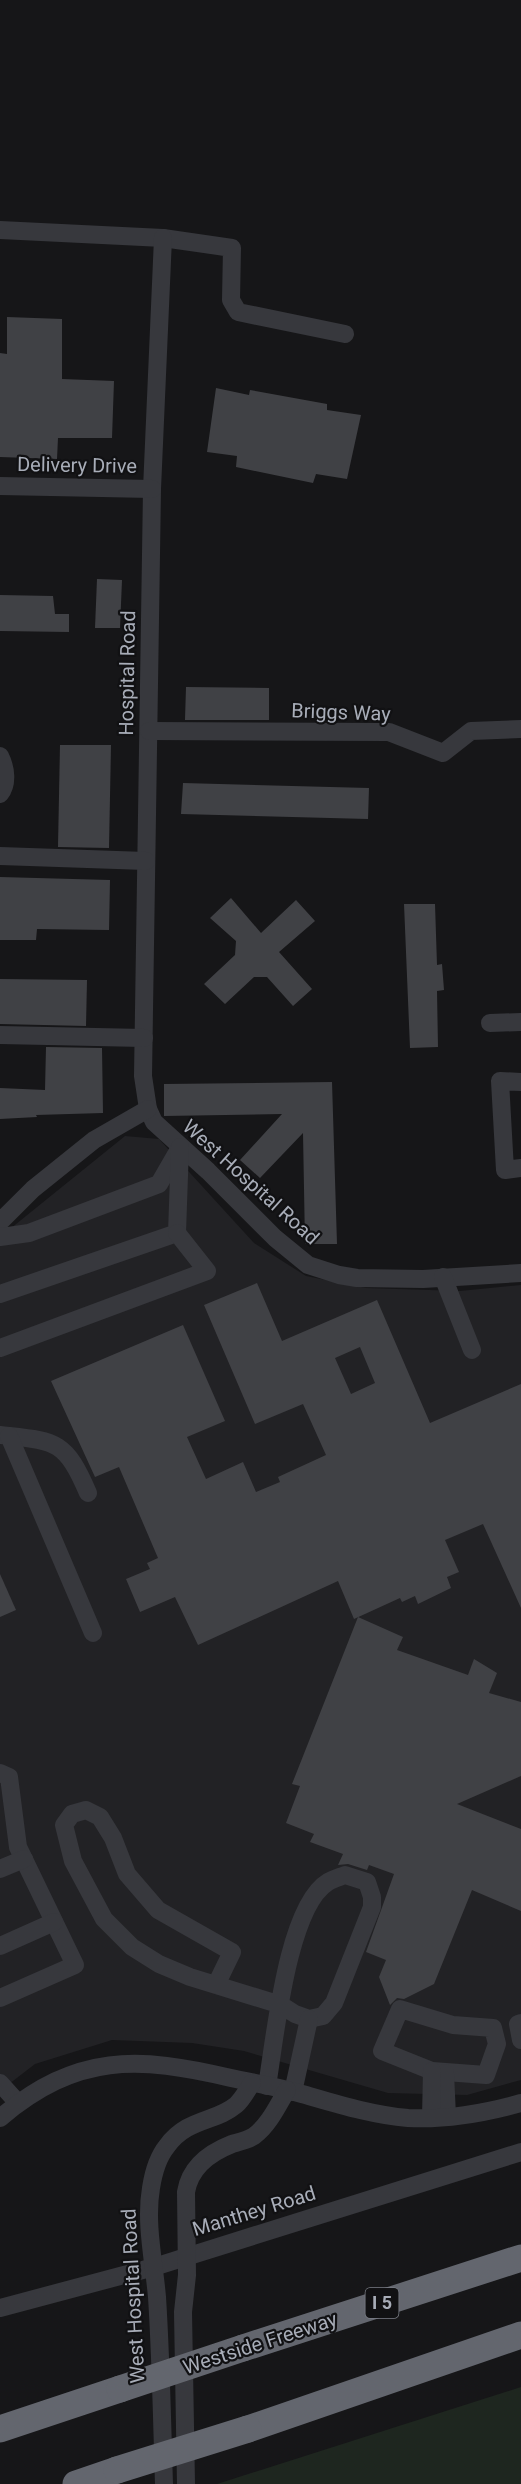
<svg xmlns="http://www.w3.org/2000/svg" width="521" height="2484" font-family="Roboto,sans-serif">
	<style>
		.built { fill: #222225 }
		.green { fill: #1e261f }
		.building { fill: #404145; fill-rule: evenodd }
		.lines { fill: none; stroke-linecap: round; stroke-linejoin: round }
		.minor { stroke: #37383d; stroke-width: 18 }
		.highway { stroke: #63666e; stroke-width: 27 }
		.highway-bridge { stroke: #63666e; stroke-width: 27 }
		.labels { text-anchor: middle; stroke-width: 4.5; stroke-linejoin: round; paint-order: stroke }
		.shield { fill: #111113; stroke: #7b7e86; stroke-width: 1.5 }
		.shield-label { font-size: 18px; font-weight: bold; fill: #a8adb8 }
		.street-label { font-size: 20px; fill: #a8adb8; stroke: #111113 }
	</style>
	<rect width="100%" height="100%" fill="#161618"/>
	<polygon class="built" points="125,1136 159,1139 254,1243 306,1276 366,1288 460,1291 521,1285 521,2080 467,2095 388,2093 244,2051 192,2043 112,2040 35,2064 0,2091 0,1237"/>
	<polygon class="green" points="521,2387 521,2484 217,2484"/>
	<g class="building">
		<polygon points="7,317 62,319 62,379 114,381 112,438 58,438 57,459 0,457 0,353 7,354"/>
		<polygon points="216,388 249,395 250,390 327,404 327,410 361,415 347,479 316,474 313,483 236,467 237,456 207,452"/>
		<polygon points="97,579 122,580 120,628 95,628"/>
		<polygon points="0,595 53,596 55,614 69,614 69,632 0,631"/>
		<polygon points="186,687 269,688 269,720 185,720"/>
		<polygon points="60,745 111,745 109,848 58,847"/>
		<polygon points="183,783 369,788 368,819 181,814"/>
		<polygon points="0,877 110,880 109,930 37,929 36,940 0,940"/>
		<polygon points="231,898 261,933 296,900 315,921 279,952 312,989 293,1006 267,977 254,977 225,1004 204,984 235,955 236,941 210,918"/>
		<polygon points="404,904 435,904 437,965 442,964 444,990 437,991 438,1047 410,1048"/>
		<polygon points="0,979 87,980 86,1026 0,1024"/>
		<polygon points="46,1047 102,1048 103,1113 36,1115 37,1117 0,1119 0,1088 45,1090"/>
		<polygon points="332,1082 337,1244 305,1244 303,1133 260,1178 240,1160 282,1114 164,1116 164,1084"/>
		<path d="M257,1283L282,1341L377,1300L430,1423L521,1384V1608L483,1524L445,1540L459,1572L447,1577L451,1588L418,1604L415,1596L402,1602L400,1598L354,1619L338,1581L198,1645L175,1597L140,1612L126,1579L150,1569L147,1563L158,1558L119,1467L95,1477L51,1381L183,1325L225,1421L187,1437L206,1479L243,1462L256,1492L280,1482L278,1477L326,1455L303,1404L255,1424L204,1305ZM360,1347L375,1383L351,1394L335,1358Z"/>
		<polygon points="0,1574 16,1610 0,1617"/>
		<polygon points="358,1617 403,1637 397,1650 468,1675 474,1659 497,1673 489,1693 521,1702 521,1776 457,1804 521,1829 521,1911 472,1890 434,1984 404,1999 397,1998 390,2005 379,1977 386,1960 366,1952 394,1874 369,1865 367,1870 348,1864 338,1865 343,1854 310,1842 314,1834 286,1823 300,1786 292,1784"/>
	</g>
	<g class="lines">
		<g class="minor">
			<polyline points="0,230 163,238 232,248 231,300 238,312 345,334"/>
			<polyline points="163,238 152,489 143,1076 148,1109 154,1122 208,1171 275,1238 308,1265 339,1275 357,1278 423,1279 521,1273"/>
			<polyline points="0,486 152,489"/>
			<polyline points="149,731 389,732 443,753 471,731 521,729"/>
			<path d="M0,756C6,768 8,784 0,794"/>
			<polyline points="0,856 146,861"/>
			<polyline points="490,1023 521,1022"/>
			<polyline points="0,1035 144,1038"/>
			<polyline points="521,1082 500,1081 505,1170 521,1168"/>
			<polyline points="0,1222 33,1189 94,1140 148,1109"/>
			<polyline points="0,1237 29,1233 159,1184 178,1151"/>
			<polyline points="443,1277 472,1350"/>
			<polyline points="0,1294 177,1233 180,1147"/>
			<polyline points="0,1348 207,1271 177,1233"/>
			<path d="M0,1435C55,1441 65,1439 88,1493"/>
			<polyline points="9,1436 93,1633"/>
			<polyline points="0,1773 9,1777 18,1847 75,1965 0,1998"/>
			<polyline points="0,1869 24,1859"/>
			<polyline points="0,1946 54,1922"/>
			<path d="M216,1985L232,1952L158,1910L127,1874L113,1838L100,1817L86,1810L72,1814L64,1825L73,1861L104,1919L132,1947L159,1964L190,1977L281,2005L295,2014L309,2019L323,2016L334,2003L372,1907V1897L367,1882L345,1875C340,1877 333,1879 328,1882C287,1907 275,2039 267,2086"/>
			<polygon points="400,2009 453,2025 493,2028 497,2044 486,2075 432,2071 382,2051"/>
			<polyline points="521,2023 518,2024 521,2040"/>
			<polyline points="445,2073 447,2116"/>
			<polyline points="0,2083 18,2103"/>
			<polyline points="293,2092 309,2019"/>
			<polyline points="431,2117 432,2071"/>
			<path d="M0,2118C77,2053 138,2056 231,2078C254,2083 278,2087 302,2094C337,2104 372,2115 408,2118C446,2120 485,2113 521,2103"/>
			<polyline points="0,2308 154,2267 521,2152"/>
			<path d="M164,2484C162,2422 161,2359 157,2297C154,2262 145,2223 151,2188C153,2175 158,2157 167,2146C187,2118 216,2122 236,2105C243,2099 247,2090 252,2083"/>
			<path d="M186,2484L183,2312L187,2275L186,2192C190,2167 209,2153 232,2144C239,2142 248,2140 254,2136C269,2125 278,2105 287,2090"/>
		</g>
		<g class="highway">
			<polyline points="243,2348 521,2258"/>
			<polyline points="0,2429 120,2389"/>
			<polyline points="248,2429 521,2335"/>
			<polyline points="76,2484 117,2470"/>
		</g>
		<g class="highway-bridge">
			<polyline points="120,2389 243,2348"/>
			<polyline points="117,2470 248,2429"/>
		</g>
	</g>
	<g class="labels">
		<rect class="shield" x="365.5" y="2288" width="33" height="30" rx="4.5"/>
		<g class="shield-label">
			<text x="382" y="2309">I 5</text>
		</g>
		<g class="street-label">
			<text transform="translate(77 465) rotate(1)" y="7">Delivery Drive</text>
			<text transform="translate(127 673) rotate(-89)" y="7">Hospital Road</text>
			<text transform="translate(341 712) rotate(2)" y="7">Briggs Way</text>
			<text transform="translate(251 1182) rotate(42)" y="7">West Hospital Road</text>
			<text transform="translate(254 2211) rotate(-17)" y="7">Manthey Road</text>
			<text transform="translate(133 2296) rotate(-93)" y="7">West Hospital Road</text>
			<text transform="translate(260 2343) rotate(-18)" y="7">Westside Freeway</text>
		</g>
	</g>
</svg>
